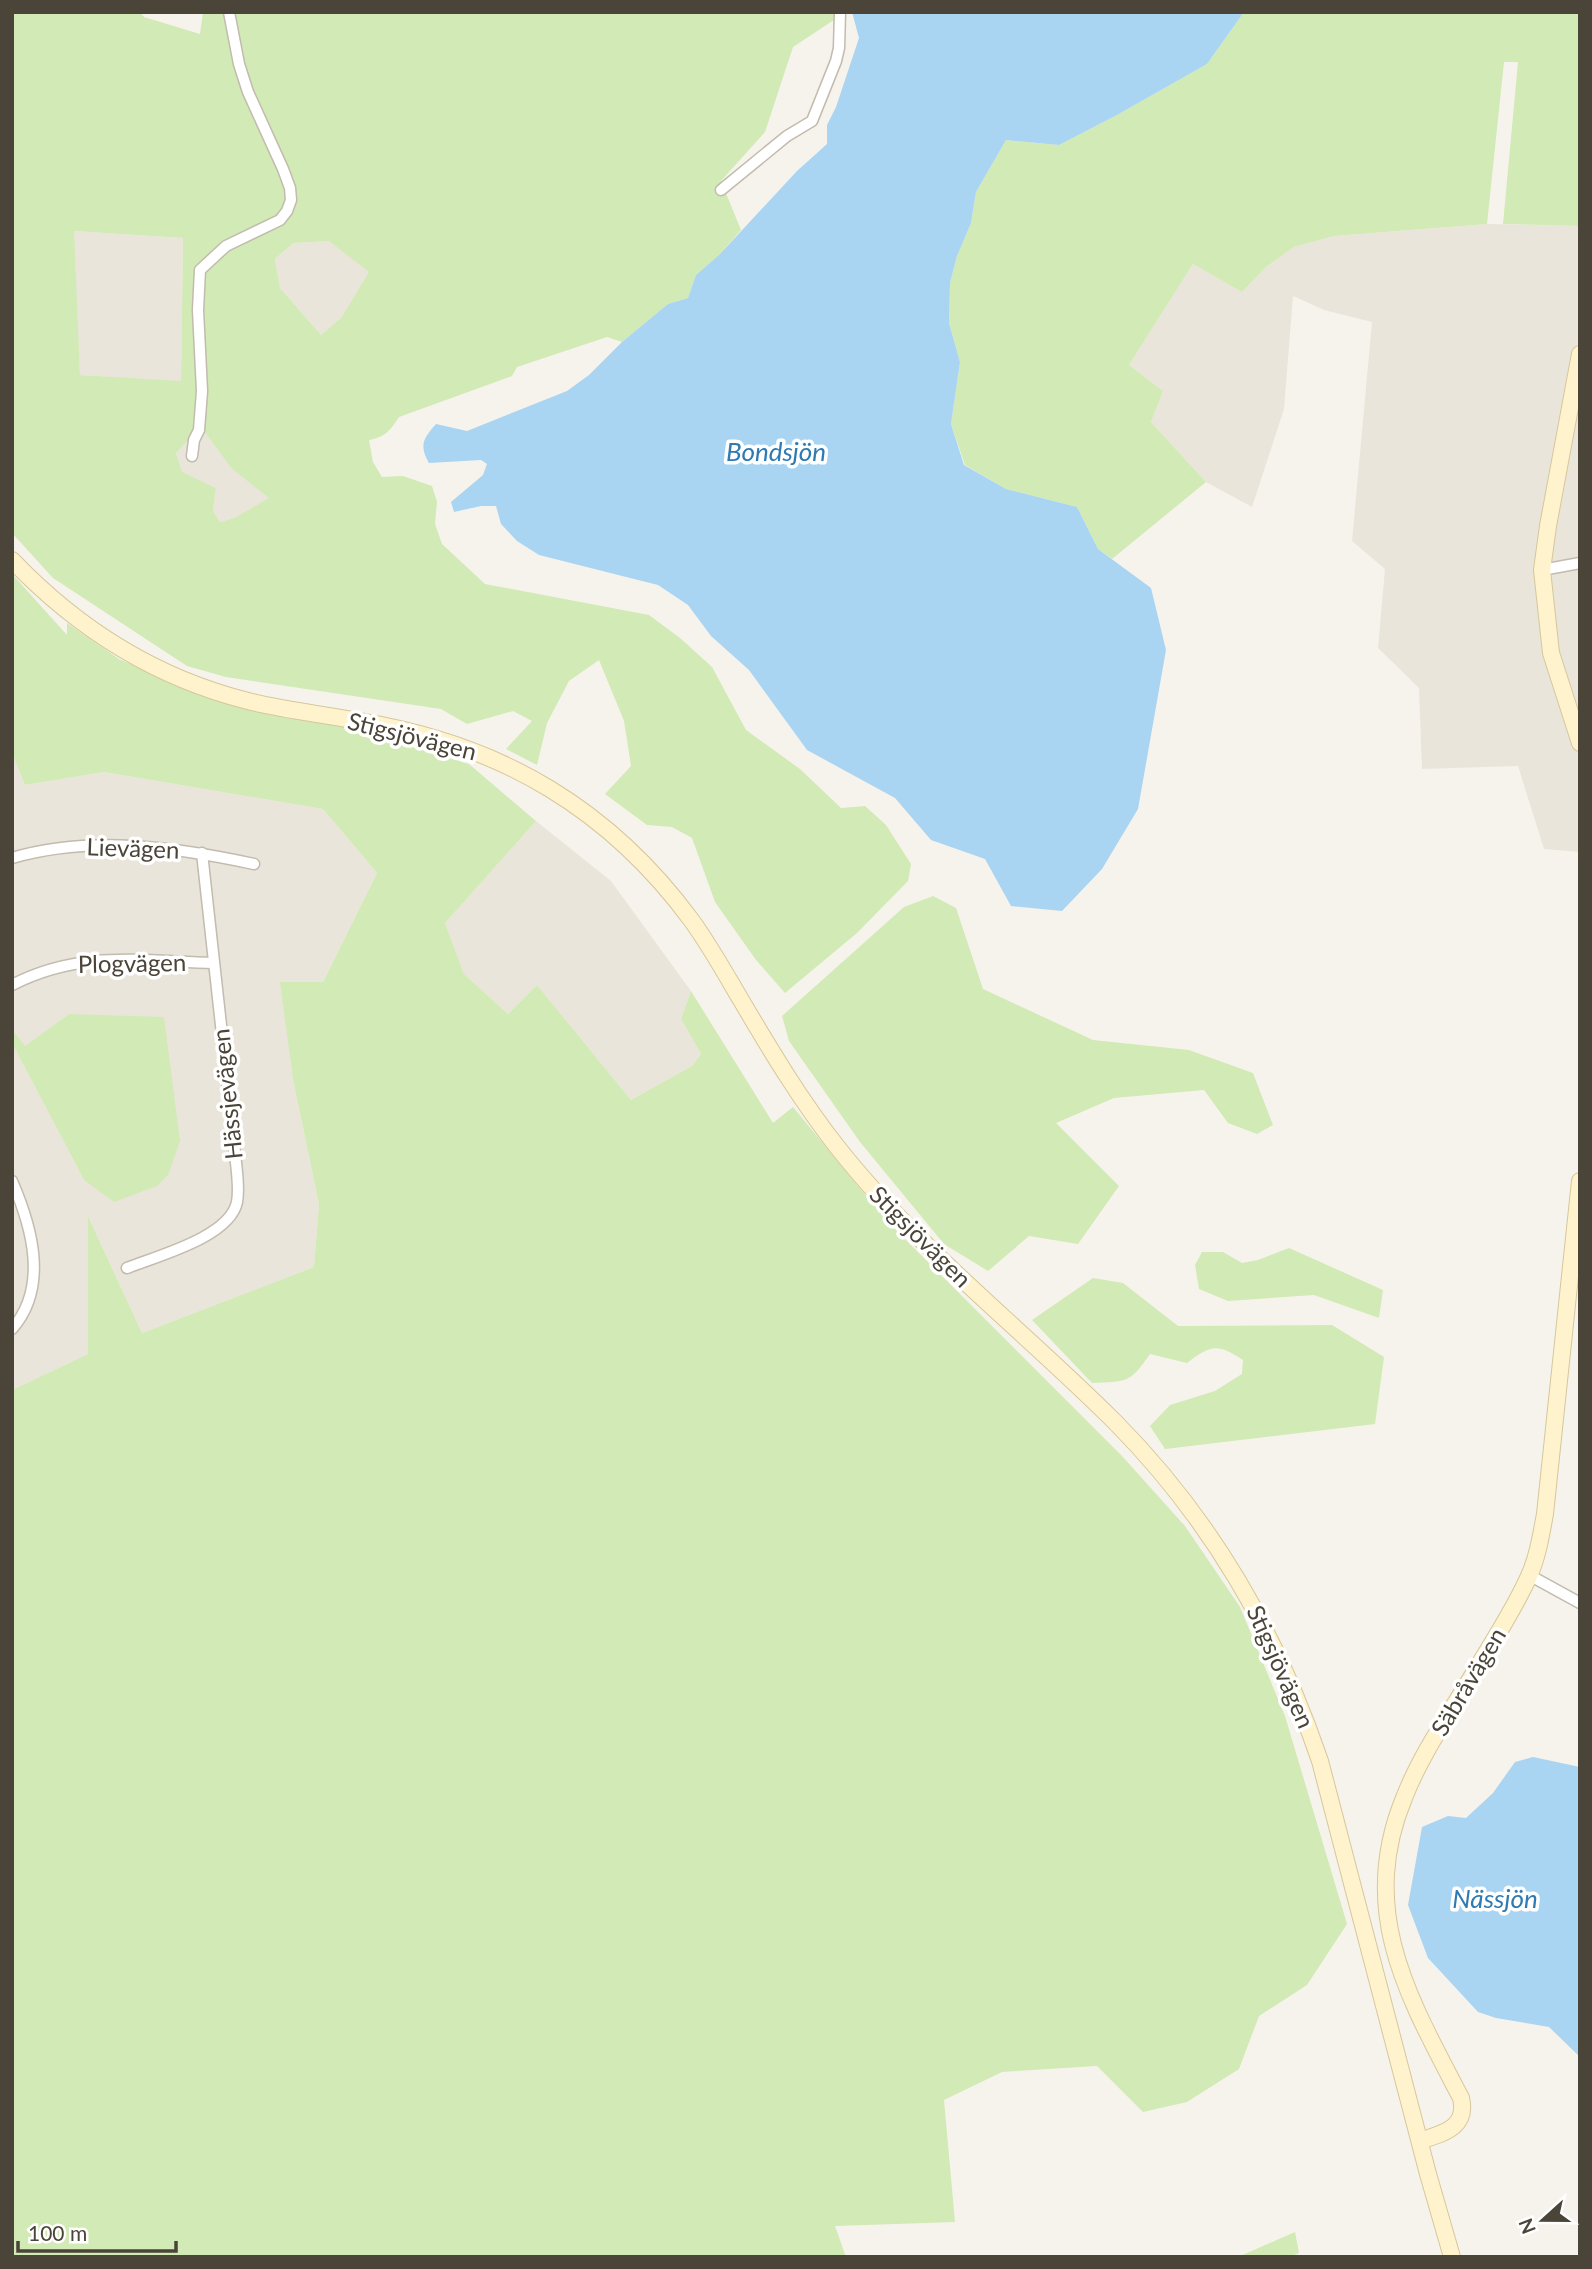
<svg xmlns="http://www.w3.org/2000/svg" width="1592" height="2269" font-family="Lato,sans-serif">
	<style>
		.residential { fill: #eae5da }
		.green { fill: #d2eab5; fill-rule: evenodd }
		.water { fill: #a9d4f2 }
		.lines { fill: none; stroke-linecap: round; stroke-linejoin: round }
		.street-casing { stroke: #c2bbae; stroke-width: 13 }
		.secondary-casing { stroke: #d6c79b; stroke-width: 18 }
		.street { stroke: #fff; stroke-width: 10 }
		.secondary { stroke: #fff3cd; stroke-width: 16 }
		.labels { text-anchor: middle; stroke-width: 7; stroke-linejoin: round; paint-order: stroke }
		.street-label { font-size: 24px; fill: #4b4439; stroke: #fff }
		.water-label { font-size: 26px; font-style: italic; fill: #2e7ab2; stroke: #fff }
	</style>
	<rect width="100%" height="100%" fill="#f6f3ec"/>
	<g class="residential">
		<polygon points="1487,224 1580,226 1580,852 1544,849 1518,766 1422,769 1419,688 1378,648 1385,569 1352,541 1372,322 1324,310 1293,296 1284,409 1252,507 1206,482 1151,422 1163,391 1129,365 1193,264 1242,292 1266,267 1294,247 1334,236"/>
		<polygon points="73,231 183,238 181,382 80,375"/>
		<polygon points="329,241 370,271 341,318 321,335 280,288 275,259 293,243"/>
		<polygon points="201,427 231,468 270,498 234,518 220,522 213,511 216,488 181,472 176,453"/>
		<polygon points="12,753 25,785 104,772 323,809 377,873 323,982 281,982 293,1080 319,1204 314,1267 142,1333 89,1218 88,1354 12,1390 12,1043 84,1180 69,1014 24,1047 12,1030"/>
		<polygon points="536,821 611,881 691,991 681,1019 701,1054 692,1066 631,1100 537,985 508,1014 464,974 445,923"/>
	</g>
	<g class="green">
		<path d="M12,12H140L144,17L200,34L203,12H846L793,47L765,132L721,181L741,230L719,255L696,275L688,298L668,304L622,342L607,337L517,367L512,376L399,417C390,431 385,437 369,440L373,462L382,477L403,476L432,486L437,502L435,524L442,544L485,584L649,615L680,638L712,667L746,730L800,769L841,808L865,806L886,825L911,864L908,881L857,933L785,993L756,960L715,902L692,838L672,827L647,825L605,794L631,766L624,721L599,660L569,681L547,723L537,765L506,749L532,721L513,711L467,724L441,709L226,677L187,666L53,578L12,533ZM74,231L183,238L181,381L80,375ZM329,241L369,272L341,318L321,335L280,288L275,259L293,243ZM201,427L231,468L269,498L234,518L220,522L213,511L216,488L182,472L176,453Z"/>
		<polygon points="1244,12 1580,12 1580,226 1503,224 1518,62 1504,62 1487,224 1334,236 1294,247 1266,267 1242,292 1193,264 1129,365 1163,391 1151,422 1206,482 1112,559 1098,549 1077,507 1006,489 965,465 951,424 960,362 949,323 950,283 957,256 971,223 976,192 1006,140 1059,145 1117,115 1207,64"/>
		<polygon points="12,574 67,635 67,623 119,659 184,687 384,732 401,744 469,764 536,821 445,923 464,974 508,1014 537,985 631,1100 692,1066 701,1054 681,1019 691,991 773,1123 793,1107 886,1220 1122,1456 1185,1526 1240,1607 1285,1716 1347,1924 1307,1985 1259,2016 1239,2069 1187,2102 1143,2112 1097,2066 1002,2072 944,2100 955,2222 835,2226 846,2257 12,2257 12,1390 88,1354 88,1216 142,1333 314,1267 319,1204 293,1080 280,982 323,982 377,873 323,809 104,772 25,785 12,753"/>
		<polygon points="933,896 956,908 983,989 1093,1040 1189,1050 1253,1073 1273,1125 1257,1134 1228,1123 1204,1090 1114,1098 1056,1123 1119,1186 1078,1244 1029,1236 988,1271 944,1244 860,1142 789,1041 782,1016 904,907"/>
		<polygon points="69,1014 164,1017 180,1141 168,1175 157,1186 114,1202 84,1180 12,1043 12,1030 25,1046"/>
		<polygon points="1289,1248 1383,1290 1379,1318 1314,1295 1228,1301 1199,1289 1195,1265 1202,1252 1223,1252 1242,1263 1258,1260"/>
		<path d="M1093,1278L1123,1283L1178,1326L1332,1325L1384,1357L1375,1424L1165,1449L1150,1426L1170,1405L1215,1391L1242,1374L1243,1360C1217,1343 1211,1345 1187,1363L1150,1354C1129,1384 1128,1381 1092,1383L1032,1320Z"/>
		<polygon points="1295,2232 1299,2253 1289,2257 1238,2257"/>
	</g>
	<g class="water">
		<path d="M852,12H1244L1207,64L1117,115L1059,145L1006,140L976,192L971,223L957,256L950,283L949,323L960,362L951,424L964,465L1006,489L1077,507L1098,549L1151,588L1166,650L1138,809L1102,869L1062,911L1011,906L985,859L931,840L895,798L807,750L749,670L711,636L688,605L658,585L539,555L517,541L501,524L496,506H481L454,512L451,502L483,475L487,464L481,460L429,463C419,445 423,439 436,424L467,431L567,391L589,375L622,342L668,304L688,298L696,275L719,255L797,171L827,144V125L836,107L859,38Z"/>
		<polygon points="1533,1757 1580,1767 1580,2057 1549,2027 1496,2018 1478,2012 1428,1958 1408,1905 1422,1827 1448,1816 1466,1818 1493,1793 1515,1762"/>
	</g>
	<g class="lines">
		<g class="street-casing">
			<g id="street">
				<polyline points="721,190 787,136 812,121 836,61 839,48 840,12"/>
				<polyline points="192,456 194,440 199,430 202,391 198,310 200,270 226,246 280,220 287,211 291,200 290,188 283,169 248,92 239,64 229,12"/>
				<polyline points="1542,570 1580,563"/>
				<path d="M12,858C91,835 175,847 254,864"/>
				<path d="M12,985C80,950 140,961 213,963"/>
				<path d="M12,1181C32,1227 49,1287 12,1329"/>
				<path d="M127,1268C157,1256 230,1237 237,1202C240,1186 236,1168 235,1152L202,853"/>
				<polyline points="1529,1575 1580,1603"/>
			</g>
		</g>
		<g class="secondary-casing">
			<g id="secondary">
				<polyline points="1580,354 1548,526 1542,570 1551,653 1580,743"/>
				<path d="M12,560C77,628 156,678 248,701C284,710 322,714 358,721C426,732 491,753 550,789C606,823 653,868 692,921C710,946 725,973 741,1000C771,1051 801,1101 838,1148C919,1250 1023,1330 1115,1422C1212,1520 1276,1632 1320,1761L1428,2174L1452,2257"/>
				<path d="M1420,2141C1443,2133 1468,2128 1461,2098C1409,1998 1357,1912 1404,1798C1421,1754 1450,1713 1474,1673C1493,1641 1514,1610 1529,1576C1538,1556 1541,1535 1545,1514L1580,1181"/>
			</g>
		</g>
		<use href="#street" class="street"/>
		<use href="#secondary" class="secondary"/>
	</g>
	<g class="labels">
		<g class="street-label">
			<text transform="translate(412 737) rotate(14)" y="8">Stigsjövägen</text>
			<text transform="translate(133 849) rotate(2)" y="8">Lievägen</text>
			<text transform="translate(132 964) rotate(-1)" y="8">Plogvägen</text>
			<text transform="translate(228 1094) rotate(-96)" y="8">Hässjevägen</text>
			<text transform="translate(920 1237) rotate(45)" y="8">Stigsjövägen</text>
			<text transform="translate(1280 1667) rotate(66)" y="8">Stigsjövägen</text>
			<text transform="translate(1469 1682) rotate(-59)" y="8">Säbråvägen</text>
		</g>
		<g class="water-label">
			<text x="776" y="461">Bondsjön</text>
			<text x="1495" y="1908">Nässjön</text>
		</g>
	</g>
	<rect width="1592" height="2269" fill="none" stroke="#4b4439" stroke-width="28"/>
	<g transform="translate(1543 2220) rotate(249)" stroke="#ffffff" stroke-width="5" paint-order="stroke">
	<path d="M0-5L12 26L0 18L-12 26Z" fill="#4b4439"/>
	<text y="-10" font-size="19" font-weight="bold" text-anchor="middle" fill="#4b4439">N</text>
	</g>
	<path d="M18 2241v10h158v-10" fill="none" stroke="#4b4439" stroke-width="3.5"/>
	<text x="28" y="2241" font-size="21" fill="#4b4439" stroke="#ffffff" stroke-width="5" paint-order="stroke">100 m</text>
</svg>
